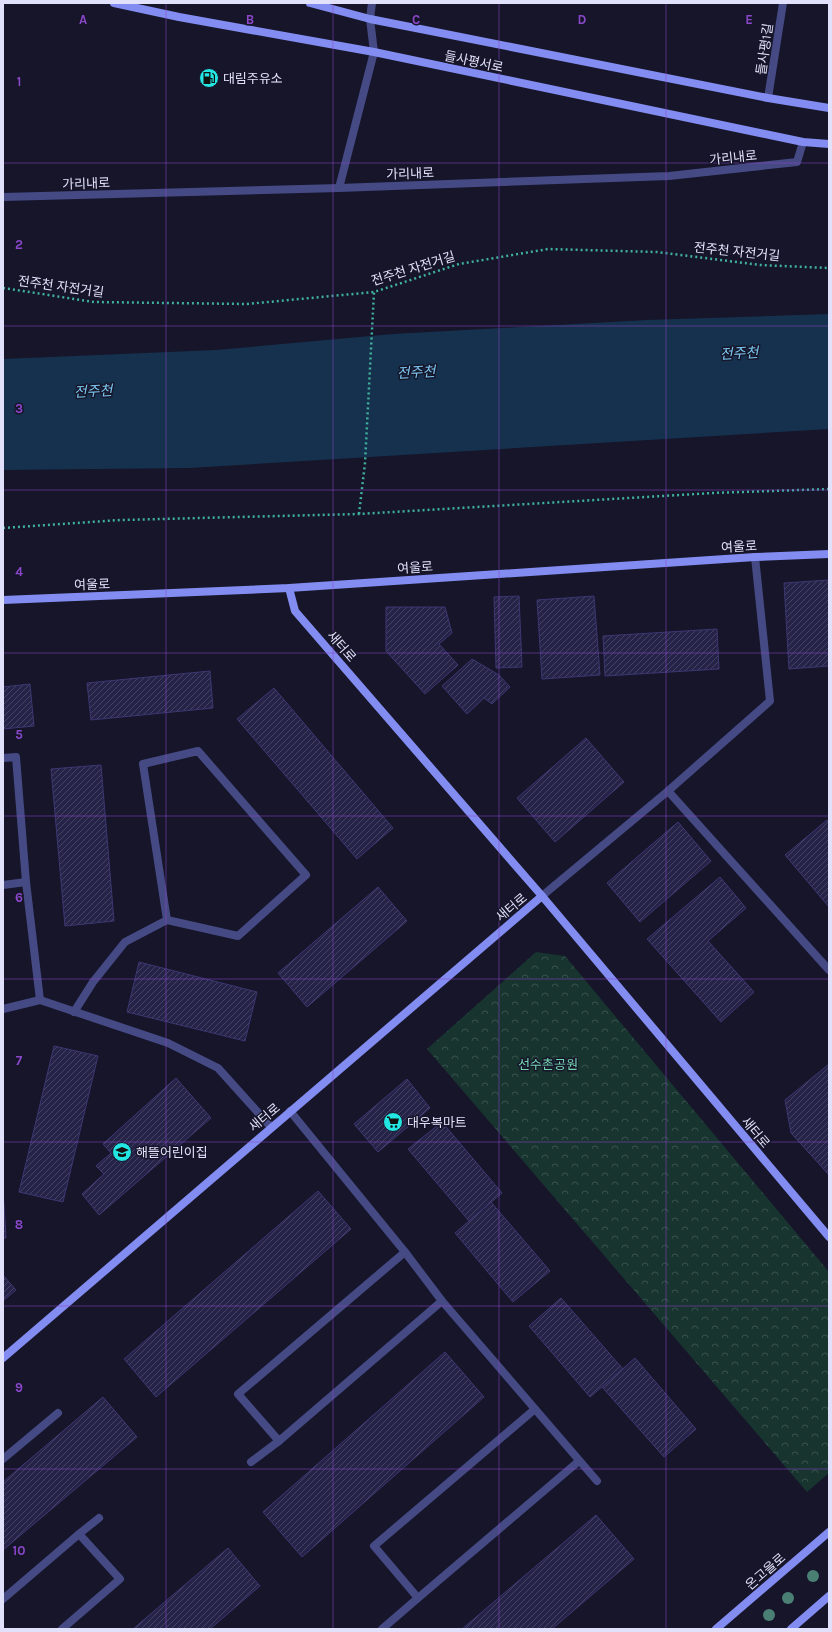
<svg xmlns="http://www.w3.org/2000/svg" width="832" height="1632" font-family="Karla,'Noto Sans KR',sans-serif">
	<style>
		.park { fill: url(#park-crowns) }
		.water { fill: #16314d }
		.building { fill: url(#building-hatch); stroke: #3c3772 }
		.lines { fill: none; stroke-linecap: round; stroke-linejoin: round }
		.path { stroke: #40b19d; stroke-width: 2.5; stroke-dasharray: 2 3; stroke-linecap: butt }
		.lane { stroke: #454a84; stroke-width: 8 }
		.street { stroke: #454a84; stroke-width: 8 }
		.secondary { stroke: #838df1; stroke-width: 8 }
		.tree { fill: #4a7f74 }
		.grid { fill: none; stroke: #8a47c8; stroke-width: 1; stroke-opacity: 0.55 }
		.labels { text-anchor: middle; stroke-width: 3; stroke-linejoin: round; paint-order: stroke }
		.street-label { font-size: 13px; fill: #e1e1fc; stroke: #16152a }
		.poi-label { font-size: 13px; fill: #e1e1fc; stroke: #16152a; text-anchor: start }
		.park-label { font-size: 13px; fill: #74d5b1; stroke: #16152a }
		.water-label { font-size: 14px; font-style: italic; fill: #7bc7f0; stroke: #16152a }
		.grid-label { font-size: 13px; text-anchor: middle; font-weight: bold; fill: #8a47c8; stroke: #16152a; stroke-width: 3; stroke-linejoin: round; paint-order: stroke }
	</style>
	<defs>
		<pattern id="park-crowns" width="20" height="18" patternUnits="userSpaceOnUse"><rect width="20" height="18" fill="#18342f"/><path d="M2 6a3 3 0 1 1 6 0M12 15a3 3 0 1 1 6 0" fill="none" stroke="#39514e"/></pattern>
		<pattern id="building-hatch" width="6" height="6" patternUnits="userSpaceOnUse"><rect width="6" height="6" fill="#262349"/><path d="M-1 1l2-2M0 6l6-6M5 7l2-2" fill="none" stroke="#454364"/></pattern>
	</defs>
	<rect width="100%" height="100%" fill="#16152a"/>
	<polygon class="park" points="536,952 565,956 829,1272 829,1473 807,1492 427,1049"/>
	<polygon class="water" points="829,314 829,429 189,468 3,470 3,359 216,350 393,334 647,320"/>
	<g class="building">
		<polygon points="829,580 829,666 789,669 784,583"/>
		<polygon points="519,596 522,667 496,668 494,597"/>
		<polygon points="594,596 600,675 542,679 537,600"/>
		<polygon points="386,607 445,607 452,633 439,644 458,665 425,694 386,651"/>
		<polygon points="717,629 719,669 605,676 603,636"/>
		<polygon points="472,659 499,675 510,687 492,704 484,698 467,714 442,686"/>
		<polygon points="210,671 213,708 91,720 87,683"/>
		<polygon points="30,684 34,726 3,729 3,687"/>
		<polygon points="274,688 393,828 357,859 237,719"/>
		<polygon points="586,738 624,782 555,842 517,798"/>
		<polygon points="101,765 114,921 65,926 51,769"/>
		<polygon points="827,820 829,823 829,907 785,855"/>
		<polygon points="678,822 711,861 640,922 607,883"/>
		<polygon points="720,877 746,908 708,941 754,992 721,1022 647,939"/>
		<polygon points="378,887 407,921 307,1007 278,973"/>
		<polygon points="139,962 257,992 245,1041 127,1012"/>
		<polygon points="54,1046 98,1056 63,1202 19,1192"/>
		<polygon points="829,1064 829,1175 791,1133 785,1100"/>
		<polygon points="176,1078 211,1118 99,1215 82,1194 104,1174 96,1166 111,1153 103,1144"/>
		<polygon points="407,1079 430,1108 378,1152 354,1124"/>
		<polygon points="442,1122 502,1193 469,1221 408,1149"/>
		<polygon points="3,1189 6,1238 3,1238"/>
		<polygon points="318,1191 351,1229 156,1397 124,1359"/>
		<polygon points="491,1202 550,1271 513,1302 455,1233"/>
		<polygon points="3,1275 16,1290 3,1301"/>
		<polygon points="561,1298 623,1369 590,1397 529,1326"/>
		<polygon points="445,1352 484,1397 302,1557 263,1512"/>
		<polygon points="635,1358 696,1429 664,1457 602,1387"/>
		<polygon points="103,1397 137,1437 3,1550 3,1482"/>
		<polygon points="596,1515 634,1559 552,1629 462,1629"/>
		<polygon points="228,1548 260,1586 210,1629 133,1629"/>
	</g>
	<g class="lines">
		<g class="path">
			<polyline points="3,288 94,302 247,304 374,292 459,264 548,249 657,252 760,265 829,268"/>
			<polyline points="359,514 365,463 374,292"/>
			<polyline points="3,528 120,520 359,514 713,493 829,489"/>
		</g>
		<g class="lane">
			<polyline points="3,758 16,757 26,882 40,1000"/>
			<polyline points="3,885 26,882"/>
			<polyline points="3,1009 40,1000 168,1043 218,1068 271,1127"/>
			<polyline points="74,1012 93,982 125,942 167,920 143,764 198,751 306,875 238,936 167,920"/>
			<polyline points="290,1111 405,1252 442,1301 597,1481"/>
			<polyline points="405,1252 238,1394 279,1441 442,1301"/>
			<polyline points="535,1409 374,1546 418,1598 579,1461"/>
			<polyline points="3,1459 58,1413"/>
			<polyline points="251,1462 279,1441"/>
			<polyline points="79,1534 99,1518"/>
			<polyline points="3,1599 79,1534 120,1579 62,1629"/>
			<polyline points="382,1629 418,1598"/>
		</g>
		<g class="street">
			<polyline points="768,98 783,3"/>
			<polyline points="339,188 374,52 370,19 372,3"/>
			<polyline points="3,197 339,188 669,176 797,162 803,142"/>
			<polyline points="668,791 829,970"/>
			<polyline points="542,896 668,791 770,701 755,557"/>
		</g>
		<g class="secondary">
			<polyline points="114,3 179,17 374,52 803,142 829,144"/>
			<polyline points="310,3 370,19 768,98 829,108"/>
			<polyline points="289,588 295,611 542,896 829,1237"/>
			<polyline points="3,600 289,588 755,557 829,554"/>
			<polyline points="3,1358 542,896"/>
			<polyline points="716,1629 829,1532"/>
			<polyline points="791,1629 829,1596"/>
		</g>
	</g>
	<g class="tree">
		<circle cx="813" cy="1576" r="6"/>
		<circle cx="788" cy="1598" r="6"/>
		<circle cx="769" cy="1615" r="6"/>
	</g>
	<path class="grid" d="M166,3V1629M333,3V1629M499,3V1629M666,3V1629M3,163H829M3,326H829M3,490H829M3,653H829M3,816H829M3,979H829M3,1142H829M3,1306H829M3,1469H829"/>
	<defs>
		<g id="fuel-disc" transform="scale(1)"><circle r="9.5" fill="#23e6e3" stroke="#16152a"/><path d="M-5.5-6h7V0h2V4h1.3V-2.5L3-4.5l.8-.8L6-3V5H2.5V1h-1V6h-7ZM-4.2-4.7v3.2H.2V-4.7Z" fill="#111"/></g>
		<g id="supermarket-disc" transform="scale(1)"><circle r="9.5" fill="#23e6e3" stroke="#16152a"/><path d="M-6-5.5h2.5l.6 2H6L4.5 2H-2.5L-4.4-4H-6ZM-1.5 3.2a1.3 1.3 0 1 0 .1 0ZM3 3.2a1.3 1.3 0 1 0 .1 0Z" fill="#111"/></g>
		<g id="school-disc" transform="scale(1)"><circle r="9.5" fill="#23e6e3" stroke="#16152a"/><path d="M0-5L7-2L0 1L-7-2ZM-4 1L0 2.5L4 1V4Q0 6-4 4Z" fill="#111"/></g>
	</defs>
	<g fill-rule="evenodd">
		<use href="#fuel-disc" x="209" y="78"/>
		<use href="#supermarket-disc" x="393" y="1122"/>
		<use href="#school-disc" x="122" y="1152"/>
	</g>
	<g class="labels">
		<g class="street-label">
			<text transform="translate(764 49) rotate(-82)" y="5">들사평1길</text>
			<text transform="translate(474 61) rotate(12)" y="5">들사평서로</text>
			<text transform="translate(733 157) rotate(-6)" y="5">가리내로</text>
			<text transform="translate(410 173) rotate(-2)" y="5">가리내로</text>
			<text transform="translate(86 183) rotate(-2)" y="5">가리내로</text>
			<text transform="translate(737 251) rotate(6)" y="5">전주천 자전거길</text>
			<text transform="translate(413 268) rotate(-17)" y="5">전주천 자전거길</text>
			<text transform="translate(61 286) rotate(8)" y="5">전주천 자전거길</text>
			<text transform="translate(739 546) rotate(-3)" y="5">여울로</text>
			<text transform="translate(415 567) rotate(-4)" y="5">여울로</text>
			<text transform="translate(92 584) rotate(-2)" y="5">여울로</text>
			<text transform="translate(342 646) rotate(49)" y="5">새터로</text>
			<text transform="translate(511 907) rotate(-40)" y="5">새터로</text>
			<text transform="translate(264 1117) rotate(-40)" y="5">새터로</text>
			<text transform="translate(756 1132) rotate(50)" y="5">새터로</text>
			<text transform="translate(765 1571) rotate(-41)" y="5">온고을로</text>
		</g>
		<g class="poi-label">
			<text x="223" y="83">대림주유소</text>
			<text x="407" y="1127">대우복마트</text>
			<text x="136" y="1157">해뜰어린이집</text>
		</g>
		<g class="park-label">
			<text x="548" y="1069">선수촌공원</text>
		</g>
		<g class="water-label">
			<text transform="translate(739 353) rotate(-3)" y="5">전주천</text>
			<text transform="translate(416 372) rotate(-3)" y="5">전주천</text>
			<text transform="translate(93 391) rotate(-3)" y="5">전주천</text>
		</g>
	</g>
	<g class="grid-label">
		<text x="83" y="24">A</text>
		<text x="250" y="24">B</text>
		<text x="416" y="24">C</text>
		<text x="582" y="24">D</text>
		<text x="749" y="24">E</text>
		<text x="19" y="86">1</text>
		<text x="19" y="249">2</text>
		<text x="19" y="413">3</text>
		<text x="19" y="576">4</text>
		<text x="19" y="739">5</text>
		<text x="19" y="902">6</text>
		<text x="19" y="1065">7</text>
		<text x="19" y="1229">8</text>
		<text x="19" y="1392">9</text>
		<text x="19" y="1555">10</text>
	</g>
	<rect width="832" height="1632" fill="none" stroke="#e1e1fc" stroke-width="8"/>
</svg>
